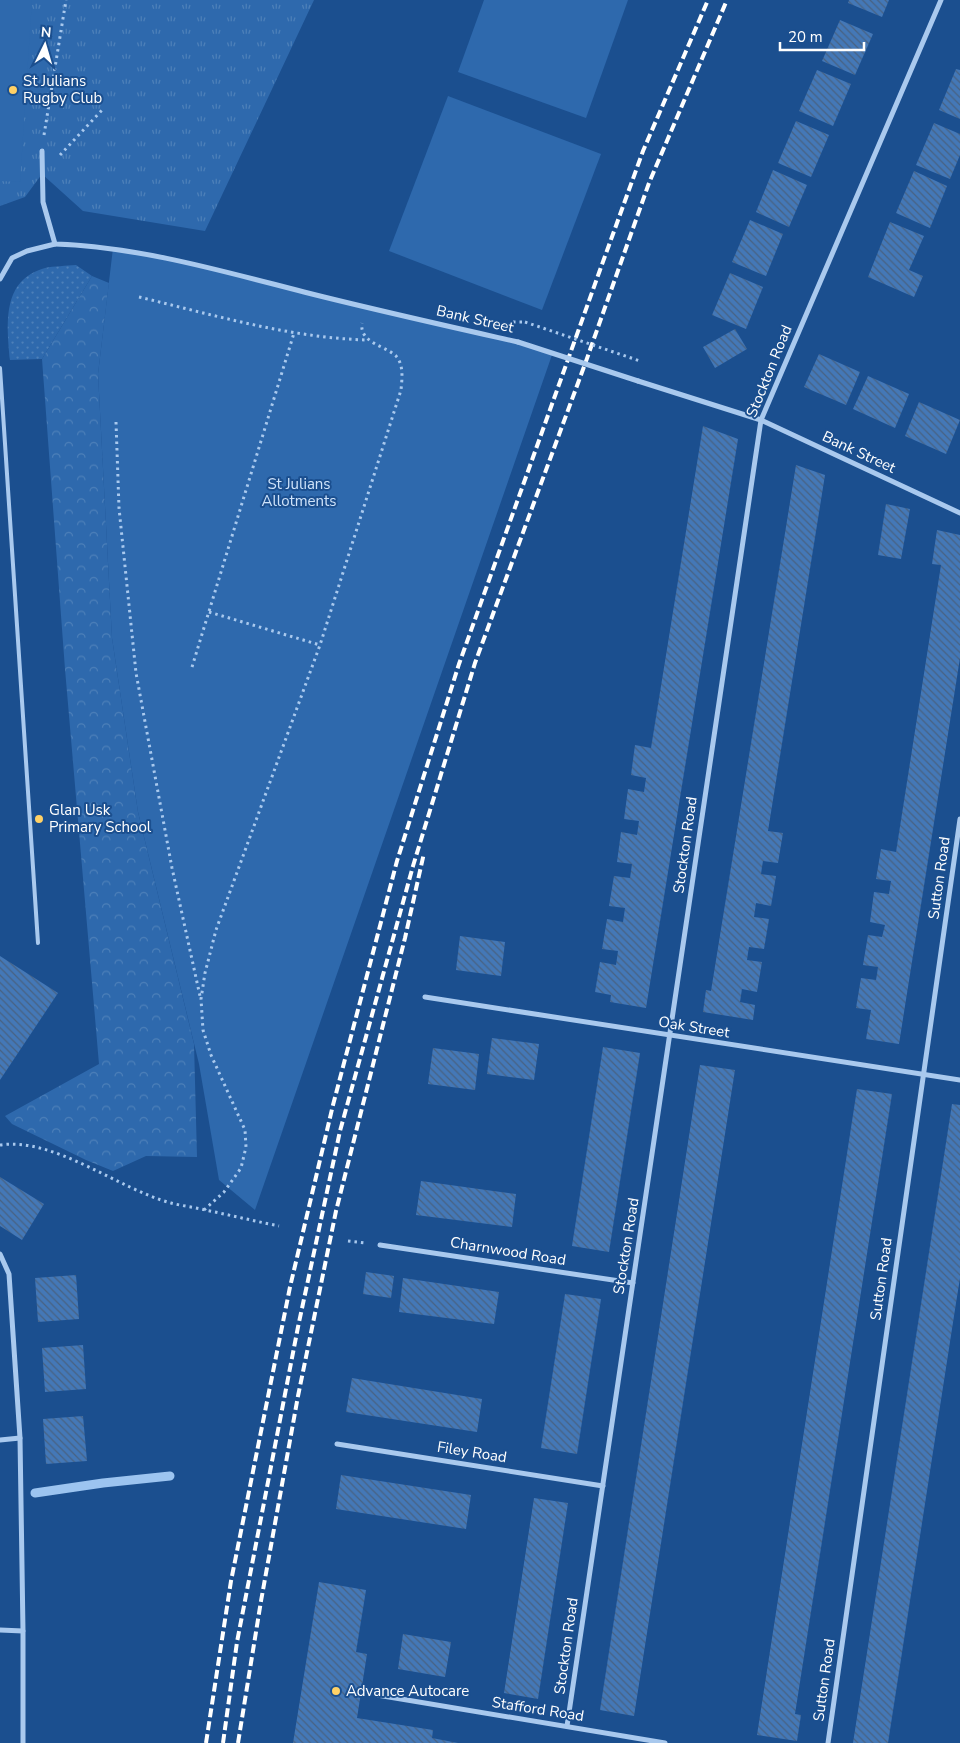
<svg xmlns="http://www.w3.org/2000/svg" width="960" height="1743" font-family="'Nunito Sans',sans-serif">
	<style>
		.grass { fill: url(#grass-dots) }
		.forest { fill: url(#forest-crowns) }
		.park { fill: url(#park-tufts) }
		.garden { fill: #2e69ad }
		.lines { fill: none; stroke-linecap: round; stroke-linejoin: round }
		.stream { stroke: #9cc4f0; stroke-width: 9 }
		.building { fill: url(#building-back-hatch) }
		.path { stroke: #a9c9ee; stroke-width: 3; stroke-dasharray: 2.5 4; stroke-linecap: butt }
		.service { stroke: #a9c9ee; stroke-width: 4 }
		.minor { stroke: #a9c9ee; stroke-width: 5 }
		.rail { stroke: #fff; stroke-width: 4; stroke-dasharray: 9 4; stroke-linecap: butt }
		.path-bridge { stroke: #a9c9ee; stroke-width: 3; stroke-dasharray: 2.5 4; stroke-linecap: butt }
		.minor-bridge { stroke: #a9c9ee; stroke-width: 5 }
		.poi-dot { fill: #ffd166; stroke: #1b4f8f; stroke-width: 2 }
		.labels { text-anchor: middle; stroke-width: 4; stroke-linejoin: round; paint-order: stroke }
		.poi-label { font-size: 15px; fill: #fff; stroke: #1b4f8f; text-anchor: start }
		.street-label { font-size: 15px; fill: #fff; stroke: #1b4f8f }
		.park-label { font-size: 15px; fill: #cfe3fa; stroke: #1b4f8f }
	</style>
	<defs>
		<pattern id="grass-dots" width="8" height="8" patternUnits="userSpaceOnUse" patternTransform="scale(1.25)"><rect width="8" height="8" fill="#2e69ad"/><path d="M2 2h.1M6 6h.1" fill="none" stroke="#4d80b9" stroke-width="1.8" stroke-linecap="round"/></pattern>
		<pattern id="forest-crowns" width="20" height="18" patternUnits="userSpaceOnUse" patternTransform="scale(1.25)"><rect width="20" height="18" fill="#2e69ad"/><path d="M2 6a3 3 0 1 1 6 0M12 15a3 3 0 1 1 6 0" fill="none" stroke="#4d80b9"/></pattern>
		<pattern id="park-tufts" width="24" height="20" patternUnits="userSpaceOnUse" patternTransform="scale(1.25)"><rect width="24" height="20" fill="#2e69ad"/><path d="M3 7l-1-3M5 7V3M7 7l1-3M15 17l-1-3M17 17v-4M19 17l1-3" fill="none" stroke="#4d80b9"/></pattern>
		<pattern id="building-back-hatch" width="6" height="6" patternUnits="userSpaceOnUse" patternTransform="scale(1.25)"><rect width="6" height="6" fill="#4478b7"/><path d="M-1 5l2 2M0 0l6 6M5-1l2 2" fill="none" stroke="#486282"/></pattern>
	</defs>
	<rect width="100%" height="100%" fill="#1b4f8f"/>
	<path class="grass" d="M76,265L92,276L42,359L10,360C7,325 1,280 45,268C54,266 66,266 76,265Z"/>
	<polygon class="forest" points="92,276 109,283 98,374 112,638 138,812 194,1044 197,1157 146,1156 113,1171 86,1160 12,1124 5,1116 99,1064 65,669 42,359"/>
	<polygon class="park" points="0,0 314,0 205,231 83,211 42,174 25,197 0,206"/>
	<g class="garden">
		<polygon points="0,0 32,0 20,182 0,181"/>
		<polygon points="484,0 628,0 586,118 458,72"/>
		<polygon points="448,96 601,154 542,310 389,251"/>
		<polygon points="113,248 190,263 553,352 255,1210 219,1180 199,1064 138,812 112,638 98,374"/>
	</g>
	<g class="lines">
		<polyline class="stream" points="35,1493 103,1483 170,1476"/>
	</g>
	<g class="building">
		<polygon points="849,0 889,0 882,17 848,3"/>
		<polygon points="840,20 873,34 855,75 822,61"/>
		<polygon points="956,69 960,70 960,119 939,110"/>
		<polygon points="817,70 851,84 833,126 799,111"/>
		<polygon points="796,121 829,135 811,177 778,163"/>
		<polygon points="934,123 960,134 960,155 950,179 916,165"/>
		<polygon points="773,170 807,185 789,227 756,212"/>
		<polygon points="914,171 947,186 930,228 896,213"/>
		<polygon points="750,220 783,234 766,276 732,262"/>
		<polygon points="890,222 924,236 909,270 923,276 914,297 868,277"/>
		<polygon points="730,273 763,287 746,329 712,315"/>
		<polygon points="735,329 747,349 715,368 703,347"/>
		<polygon points="819,354 860,372 846,405 804,387"/>
		<polygon points="868,376 909,394 895,428 853,409"/>
		<polygon points="919,402 960,420 946,454 905,436"/>
		<polygon points="703,426 738,439 646,1008 610,1002 611,995 595,992 600,962 616,965 618,951 602,949 607,919 623,922 625,908 609,906 614,876 630,878 632,864 617,862 621,832 637,835 639,821 624,819 628,789 644,792 646,778 631,775 635,745 651,748"/>
		<polygon points="796,465 825,475 768,831 783,833 778,863 763,861 762,867 761,874 776,876 771,906 756,903 754,917 769,919 764,949 749,947 748,953 747,960 762,962 757,992 742,989 740,1002 755,1005 753,1020 703,1012 706,990 711,991"/>
		<polygon points="886,504 910,509 901,559 878,555"/>
		<polygon points="937,530 960,535 960,658 899,1044 866,1039 871,1010 856,1008 861,978 876,980 877,974 878,967 863,965 868,935 882,937 885,925 870,922 874,892 889,894 891,881 876,879 881,849 896,852 941,565 932,564"/>
		<polygon points="460,936 505,942 501,976 456,970"/>
		<polygon points="0,956 58,993 0,1080"/>
		<polygon points="492,1038 539,1044 534,1080 487,1074"/>
		<polygon points="603,1047 640,1053 609,1252 572,1246"/>
		<polygon points="433,1048 479,1054 475,1090 428,1084"/>
		<polygon points="700,1065 735,1070 634,1716 600,1710"/>
		<polygon points="857,1089 892,1094 795,1714 801,1715 797,1741 757,1735"/>
		<polygon points="952,1104 960,1105 960,1278 956,1303 888,1743 853,1743"/>
		<polygon points="0,1177 44,1204 22,1240 0,1226"/>
		<polygon points="421,1181 516,1194 512,1227 416,1215"/>
		<polygon points="366,1272 394,1276 391,1298 363,1294"/>
		<polygon points="76,1275 79,1319 38,1322 35,1278"/>
		<polygon points="403,1278 499,1292 494,1324 399,1312"/>
		<polygon points="565,1294 601,1299 577,1454 541,1448"/>
		<polygon points="83,1345 86,1389 45,1392 42,1348"/>
		<polygon points="352,1378 482,1399 477,1432 346,1412"/>
		<polygon points="83,1416 87,1461 46,1464 43,1419"/>
		<polygon points="341,1475 471,1495 466,1529 336,1509"/>
		<polygon points="534,1498 568,1503 538,1699 504,1693"/>
		<polygon points="319,1582 366,1590 356,1652 367,1654 357,1718 433,1730 432,1738 458,1743 293,1743"/>
		<polygon points="403,1634 451,1642 445,1677 398,1669"/>
	</g>
	<g class="lines">
		<g class="path">
			<polyline points="44,135 66,0"/>
			<polyline points="60,155 102,110"/>
			<path d="M139,297C214,315 290,338 368,340"/>
			<polyline points="513,322 525,322"/>
			<polyline points="116,422 119,508 136,673 172,868 200,996"/>
			<polyline points="209,612 320,645"/>
			<polyline points="192,667 294,333"/>
			<path d="M0,1145C55,1137 118,1189 171,1203C182,1206 194,1207 205,1210C230,1215 254,1221 279,1226"/>
			<path d="M204,1210L224,1192L241,1168L246,1147L245,1130L211,1055L203,1030L201,999L205,973L216,930L320,645L401,390C402,379 404,365 396,356C386,346 359,343 362,323"/>
			<polyline points="348,1241 365,1243"/>
		</g>
		<polyline class="service" points="0,368 38,943"/>
		<g class="minor">
			<path d="M42,151L43,202L55,244C140,247 222,271 304,292C375,310 447,326 518,342"/>
			<polyline points="0,279 12,258 27,251 55,244"/>
			<polyline points="638,381 761,420 960,513"/>
			<polyline points="425,997 960,1080"/>
			<polyline points="380,1245 633,1283"/>
			<polyline points="0,1254 9,1274 20,1438 0,1440"/>
			<polyline points="20,1438 23,1631 23,1743"/>
			<polyline points="337,1444 603,1486"/>
			<polyline points="0,1630 23,1631"/>
			<polyline points="377,1695 665,1743"/>
			<polyline points="567,1726 761,420 941,0"/>
			<polyline points="828,1743 960,819"/>
		</g>
		<g class="rail">
			<polyline points="206,1743 231,1581 290,1287 333,1105 397,861 459,664 600,270 643,151 708,0"/>
			<polyline points="223,1743 237,1642 298,1327 340,1131 413,866 475,663 585,364 649,183 727,0"/>
			<polyline points="238,1743 261,1601 298,1396 336,1211 405,938 424,853"/>
		</g>
		<polyline class="path-bridge" points="525,322 640,361"/>
		<polyline class="minor-bridge" points="518,342 638,381"/>
	</g>
	<g class="poi-dot">
		<circle cx="13" cy="90" r="5"/>
		<circle cx="39" cy="819" r="5"/>
		<circle cx="336" cy="1691" r="5"/>
	</g>
	<g class="labels">
		<g class="poi-label">
			<text x="23" y="86">St Julians<tspan x="23" dy="17">Rugby Club</tspan></text>
			<text x="49" y="815">Glan Usk<tspan x="49" dy="17">Primary School</tspan></text>
			<text x="346" y="1696">Advance Autocare</text>
		</g>
		<g class="street-label">
			<text transform="translate(475 319) rotate(13)" y="5">Bank Street</text>
			<text transform="translate(769 371) rotate(-68)" y="5">Stockton Road</text>
			<text transform="translate(859 452) rotate(25)" y="5">Bank Street</text>
			<text transform="translate(685 845) rotate(-82)" y="5">Stockton Road</text>
			<text transform="translate(939 878) rotate(-82)" y="5">Sutton Road</text>
			<text transform="translate(694 1027) rotate(9)" y="5">Oak Street</text>
			<text transform="translate(626 1246) rotate(-81)" y="5">Stockton Road</text>
			<text transform="translate(508 1251) rotate(9)" y="5">Charnwood Road</text>
			<text transform="translate(881 1279) rotate(-82)" y="5">Sutton Road</text>
			<text transform="translate(472 1452) rotate(9)" y="5">Filey Road</text>
			<text transform="translate(566 1646) rotate(-82)" y="5">Stockton Road</text>
			<text transform="translate(824 1680) rotate(-82)" y="5">Sutton Road</text>
			<text transform="translate(538 1709) rotate(9)" y="5">Stafford Road</text>
		</g>
		<g class="park-label">
			<text x="299" y="489">St Julians<tspan x="299" dy="17">Allotments</tspan></text>
		</g>
	</g>
	<g transform="translate(45 45) rotate(5)" stroke="#1b4f8f" stroke-width="4" paint-order="stroke">
	<path d="M0-4L9 19L0 12L-9 19Z" fill="#ffffff"/>
	<text y="-8" font-size="14" font-weight="bold" text-anchor="middle" fill="#ffffff">N</text>
	</g>
	<path d="M780 42v8h84v-8" fill="none" stroke="#ffffff" stroke-width="2.5"/>
	<text x="788" y="42" font-size="15" fill="#ffffff" stroke="#1b4f8f" stroke-width="4" paint-order="stroke">20 m</text>
</svg>
